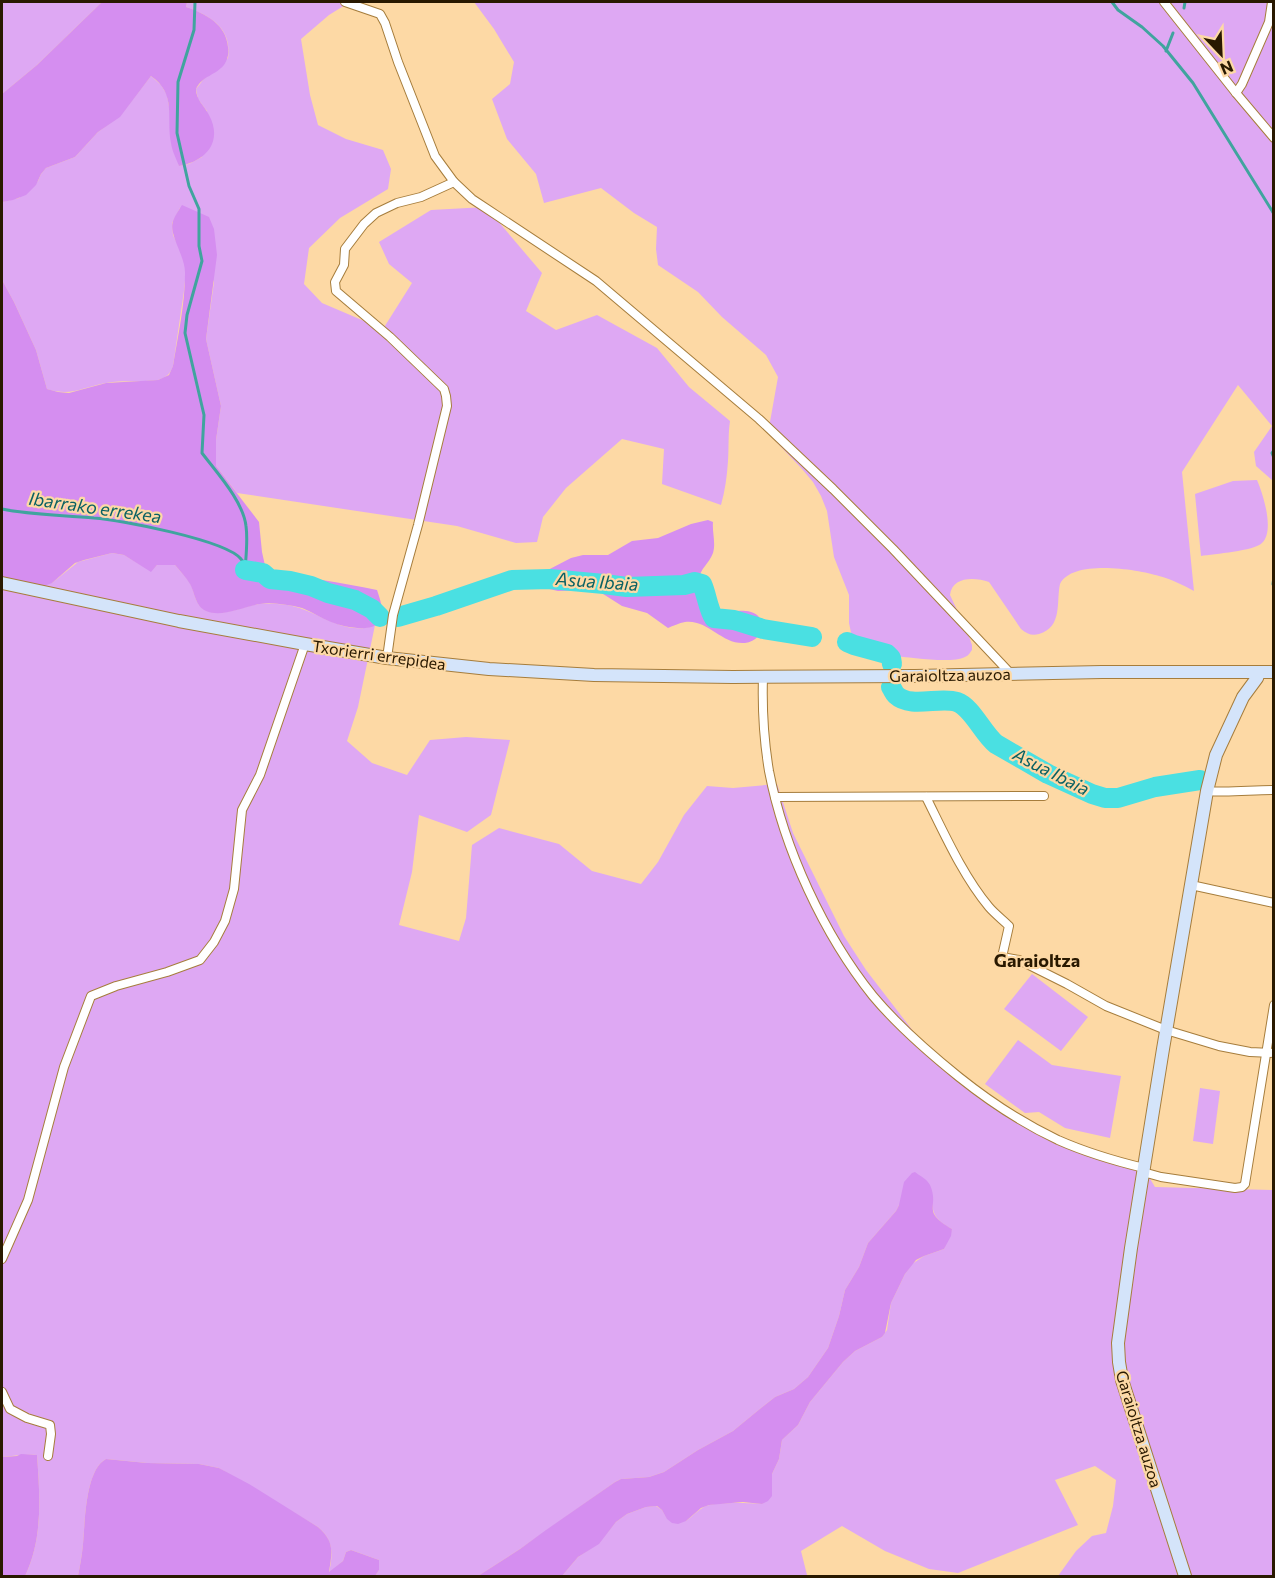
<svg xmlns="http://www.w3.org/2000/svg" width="1275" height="1578" font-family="Commissioner,sans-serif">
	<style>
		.green { fill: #dea8f3 }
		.forest { fill: #d58ef0 }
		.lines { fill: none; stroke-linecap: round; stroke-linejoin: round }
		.stream { stroke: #40a49e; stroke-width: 3 }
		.river { stroke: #4ae0e2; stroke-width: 20 }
		.street-casing { stroke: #a67d3c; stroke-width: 10 }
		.secondary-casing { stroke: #a67d3c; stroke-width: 14 }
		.street { stroke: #fff; stroke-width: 8 }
		.secondary { stroke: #d4e4fa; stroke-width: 12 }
		.labels { text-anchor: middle; stroke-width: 4.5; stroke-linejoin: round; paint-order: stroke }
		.street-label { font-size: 16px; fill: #291900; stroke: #fdd9a5 }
		.water-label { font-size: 18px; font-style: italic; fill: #0a6163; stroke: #fdd9a5 }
		.neighbourhood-label { font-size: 18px; font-weight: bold; fill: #291900; stroke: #fdd9a5 }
	</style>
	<rect width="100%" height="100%" fill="#fdd9a5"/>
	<g class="green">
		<polygon points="2,2 102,2 37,65 2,94"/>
		<path d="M187,2H350L329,15L301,39L310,95L318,125L346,139L383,150L391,169L388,189L340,218L309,248L304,284L322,303L383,329L412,283L389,264L379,242L431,210L486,207L542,273L526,311L556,330L597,315L657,348L689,387L730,421C728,434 729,447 728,461C727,476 725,491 721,505L662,484L664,449L622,439L566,488L543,517L537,542L516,543L457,526L237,493L216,466V440L221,406L206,339L214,282L180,208L172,223L173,235L183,256L186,270L184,291L173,366C170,374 167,377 158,380C141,382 123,380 106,383C82,387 72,397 47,389L36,350L14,302L2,280V202L19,198L38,181L41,174L46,168L75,157L98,132L120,116L151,76L161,85L167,95L179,166L189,164L202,157L207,111L198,99L196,89L203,80L228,58C232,28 211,16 186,7Z"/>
		<path d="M474,2H1273V481L1256,466L1254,452L1272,426L1238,385L1182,472L1194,591C1183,585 1171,579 1159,576C1137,569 1072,559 1060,584C1056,602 1063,627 1039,634C1032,636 1027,634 1021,629L989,582C975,577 952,576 950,595L967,631L972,645V650C969,654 969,655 965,657C951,664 909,657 893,656L887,651L853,642L849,623V595L834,557L827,511L821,496L813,482L802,469L768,433L778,377L766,355L722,317L698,292L658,265L656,249L657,227L634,213L601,188L544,203L536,174L507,139L492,99L510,84L514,62L494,29Z"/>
		<path d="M1257,480C1263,494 1275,531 1262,543C1254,551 1214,554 1201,556L1195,494L1233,481Z"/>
		<path d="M112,553L124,555L151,571L157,565H175C180,571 186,577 190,583C195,593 195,605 205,610C220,618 244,606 259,604C269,603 278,604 287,605C316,609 345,638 375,625L358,707L347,741L372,763L407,775L430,740L466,737L510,740L491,815L467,832L419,815L412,872L399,925L459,941L466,918L472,845L499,828L559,844L592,871L641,884L658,862L684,815L707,786L733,788L777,784L793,833L844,936L866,970L930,1053L1036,1133L1067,1148L1109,1159L1141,1164L1155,1187L1273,1190V1576H1058L1076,1551L1092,1536L1106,1533L1113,1506L1116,1480L1095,1466L1055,1480L1078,1525L958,1573L929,1569L885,1551L842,1526L801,1551L807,1575L802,1576H562L578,1557L599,1543L616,1522L627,1514L646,1507L656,1506L662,1510L667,1518L686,1521C693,1516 699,1509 706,1506C717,1502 749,1503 762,1504L772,1495V1474L779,1459L782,1440L798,1425L810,1402L843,1362L855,1351L882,1337L887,1330L891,1303L905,1274L912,1264L924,1256L944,1249L952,1229C934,1219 932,1214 932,1194L899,1205L896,1211L868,1243L859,1267L845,1290L839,1316L828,1348L808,1377L794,1389L775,1397L761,1408L733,1431L698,1450L664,1472L649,1477L621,1479L615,1482L520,1549L478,1576H375L379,1570V1560L351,1550L346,1552L343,1561L329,1573C333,1553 334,1541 318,1527L219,1468L199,1464L147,1463L106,1459C85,1470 85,1523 83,1544C82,1555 80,1566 78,1576H25C43,1539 40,1496 37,1455C25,1454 14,1456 2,1457V584L52,583L78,562Z"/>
		<polygon points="1032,974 1088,1017 1061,1051 1004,1009"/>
		<polygon points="1018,1040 1052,1065 1121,1076 1110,1138 1065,1128 1039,1112 1025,1113 985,1084"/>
		<polygon points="1200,1088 1220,1091 1213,1144 1193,1141"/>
	</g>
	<g class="forest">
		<path d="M102,2H187L186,7C206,14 226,24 228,47C229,53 228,59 224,65C216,75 202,76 196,89C196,100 204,105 209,115C223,141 207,161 179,166C176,158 172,151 171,143C166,117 177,94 151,76L120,117L98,132L75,157L46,168L41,174L36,185L26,195L13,200L2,202V94L37,65Z"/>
		<path d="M182,205L209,217L214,229L217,255L206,339L221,406L216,440V466L259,522L262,552L266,570C303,578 341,582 377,590C379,596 381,602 382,608C386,637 347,628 331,622C321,618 312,612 302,608C291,605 280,604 269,603C250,603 224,619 206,611C195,606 195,593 190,584C186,577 180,571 175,565H157L151,572L124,555L112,553L84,560L75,563L52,583L44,586L2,584V280L14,302L36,350L47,389L58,392L69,393L106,383L158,380L169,375L173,366C178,335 185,305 185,274C186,257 168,234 173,221C175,215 179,210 182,205Z"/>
		<path d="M708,520L713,522C712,532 716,543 713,553C709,564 700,568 699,580L707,586L714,612C726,613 739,609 751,612C769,617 764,641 745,643C722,645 708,619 685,622C679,623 673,626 668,628L647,613L622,606L600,592L587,590L558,591L545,588L533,583L544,572L571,558L583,555H608L632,541L658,538L691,524Z"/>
		<path d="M915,1172C920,1176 927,1179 930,1185C940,1207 920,1211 952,1229L951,1236L944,1249L924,1256L916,1260L905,1274L891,1303L885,1333L882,1337L855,1351L843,1362L810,1402L798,1425L782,1440L779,1459L772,1474V1496L768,1501L762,1504L743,1502L709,1505L701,1508L686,1521L678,1524L672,1523L667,1519L662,1510L657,1506L646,1507L627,1514L616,1522L599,1544L578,1557L562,1576H478L520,1549L546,1530L615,1482L621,1479L649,1477L664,1472L698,1450L733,1431L761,1408L775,1397L794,1389L808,1377L828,1348L839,1316L845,1290L859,1267L868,1243L896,1211L899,1205L904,1182L912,1173Z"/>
		<path d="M21,1454L37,1455C40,1496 43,1539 25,1576H2V1457L17,1456Z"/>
		<path d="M106,1459L147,1463L199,1464L219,1468L249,1484L318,1527C335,1542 332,1552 329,1572L343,1561L346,1552L351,1550L379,1560V1570L375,1576H78C80,1566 82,1555 83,1544C85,1523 85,1470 106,1459Z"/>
	</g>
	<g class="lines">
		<g class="stream">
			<path d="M195,2L194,30L178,82L177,133L189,186L199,209V246L202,261L187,315L185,333L204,415L202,453C217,473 243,501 246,526C248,540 246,556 245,570"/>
			<polyline points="1112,2 1118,10 1142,27 1163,46 1193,83 1274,214"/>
			<polyline points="1184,8 1185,2"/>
			<polyline points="1166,51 1173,33"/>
			<polyline points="1274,450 1272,453 1274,458"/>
			<path d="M2,509C31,515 64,515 94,518C120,520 226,540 241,559C243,561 244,565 244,567"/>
			<polyline points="1273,584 1274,577"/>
		</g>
		<g class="river">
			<polyline points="245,570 263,573 270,579 290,581 311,586 328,593 355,600 372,609 380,617"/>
			<path d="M398,617L436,606L512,580L550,579L604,584L627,587L684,585L695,582L702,584C707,595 708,609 714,618L734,620L763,629L812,637"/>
			<polyline points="847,642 854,645 887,654 891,658 892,664"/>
			<path d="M891,687C893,690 894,693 896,695C911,709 940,696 957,702C972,707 983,734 996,744L1048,774L1092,794L1105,798H1118L1155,787L1200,780"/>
		</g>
		<g class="street-casing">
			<g id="street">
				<polyline points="345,2 380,14 385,23 398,62 435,156 454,182 472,199 596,281 759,419 833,489 893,549 1011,674"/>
				<polyline points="1164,2 1236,93 1274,138"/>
				<polyline points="1236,93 1242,84 1269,22 1272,2"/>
				<polyline points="387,658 393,615 418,525 447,406 446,396 444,389 390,337 336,291 335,282 344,265 345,249 364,224 376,213 397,203 421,197 454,182"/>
				<path d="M763,677C762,708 764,741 769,771C784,849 824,935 873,996C898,1026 928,1052 959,1077C989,1101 1022,1123 1058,1140C1085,1152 1115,1161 1144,1168"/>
				<path d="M1207,791C1229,793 1251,790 1274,790"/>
				<polyline points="775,797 1044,796"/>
				<path d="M926,797C944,833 963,876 989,907C995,914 1003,920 1009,926L1002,957L1019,960L1067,984L1106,1006L1166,1030L1219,1046L1250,1052L1274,1053"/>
				<polyline points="1191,885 1274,903"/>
				<polyline points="1143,1172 1161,1177 1235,1188 1242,1187 1245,1184 1274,1005"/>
				<polyline points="2,1259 28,1200 64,1067 91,996 116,986 167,972 200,960 214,942 225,921 234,889 242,810 260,775 305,644"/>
				<polyline points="2,1392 10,1409 27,1418 50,1425 51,1434 48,1456"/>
			</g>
		</g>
		<g class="secondary-casing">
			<g id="secondary">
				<polyline points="2,583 179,621 305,644 387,658 489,669 594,675 733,677 915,676 1102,672 1274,672"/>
				<polyline points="1185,1576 1122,1380 1119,1362 1118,1343 1131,1248 1163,1049 1207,791 1216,755 1243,697 1257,678 1259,672"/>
			</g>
		</g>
		<use href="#street" class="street"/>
		<use href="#secondary" class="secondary"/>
	</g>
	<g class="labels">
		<g class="street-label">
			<text transform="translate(379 655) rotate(8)" y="6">Txorierri errepidea</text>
			<text transform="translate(950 675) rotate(-1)" y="6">Garaioltza auzoa</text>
			<text transform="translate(1139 1429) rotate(73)" y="6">Garaioltza auzoa</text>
		</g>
		<g class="water-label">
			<text transform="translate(95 508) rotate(8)" y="6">Ibarrako errekea</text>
			<text transform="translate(597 582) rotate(4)" y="6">Asua Ibaia</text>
			<text transform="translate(1051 772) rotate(27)" y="6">Asua Ibaia</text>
		</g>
		<g class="neighbourhood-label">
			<text x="1037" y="967">Garaioltza</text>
		</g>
	</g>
	<rect width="1275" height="1578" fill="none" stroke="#291900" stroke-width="6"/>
	<g transform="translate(1221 54) rotate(157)" stroke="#fdd9a5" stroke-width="4.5" paint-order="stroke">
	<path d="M0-4.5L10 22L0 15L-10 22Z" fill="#291900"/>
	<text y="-9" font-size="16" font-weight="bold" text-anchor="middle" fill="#291900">N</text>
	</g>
</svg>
